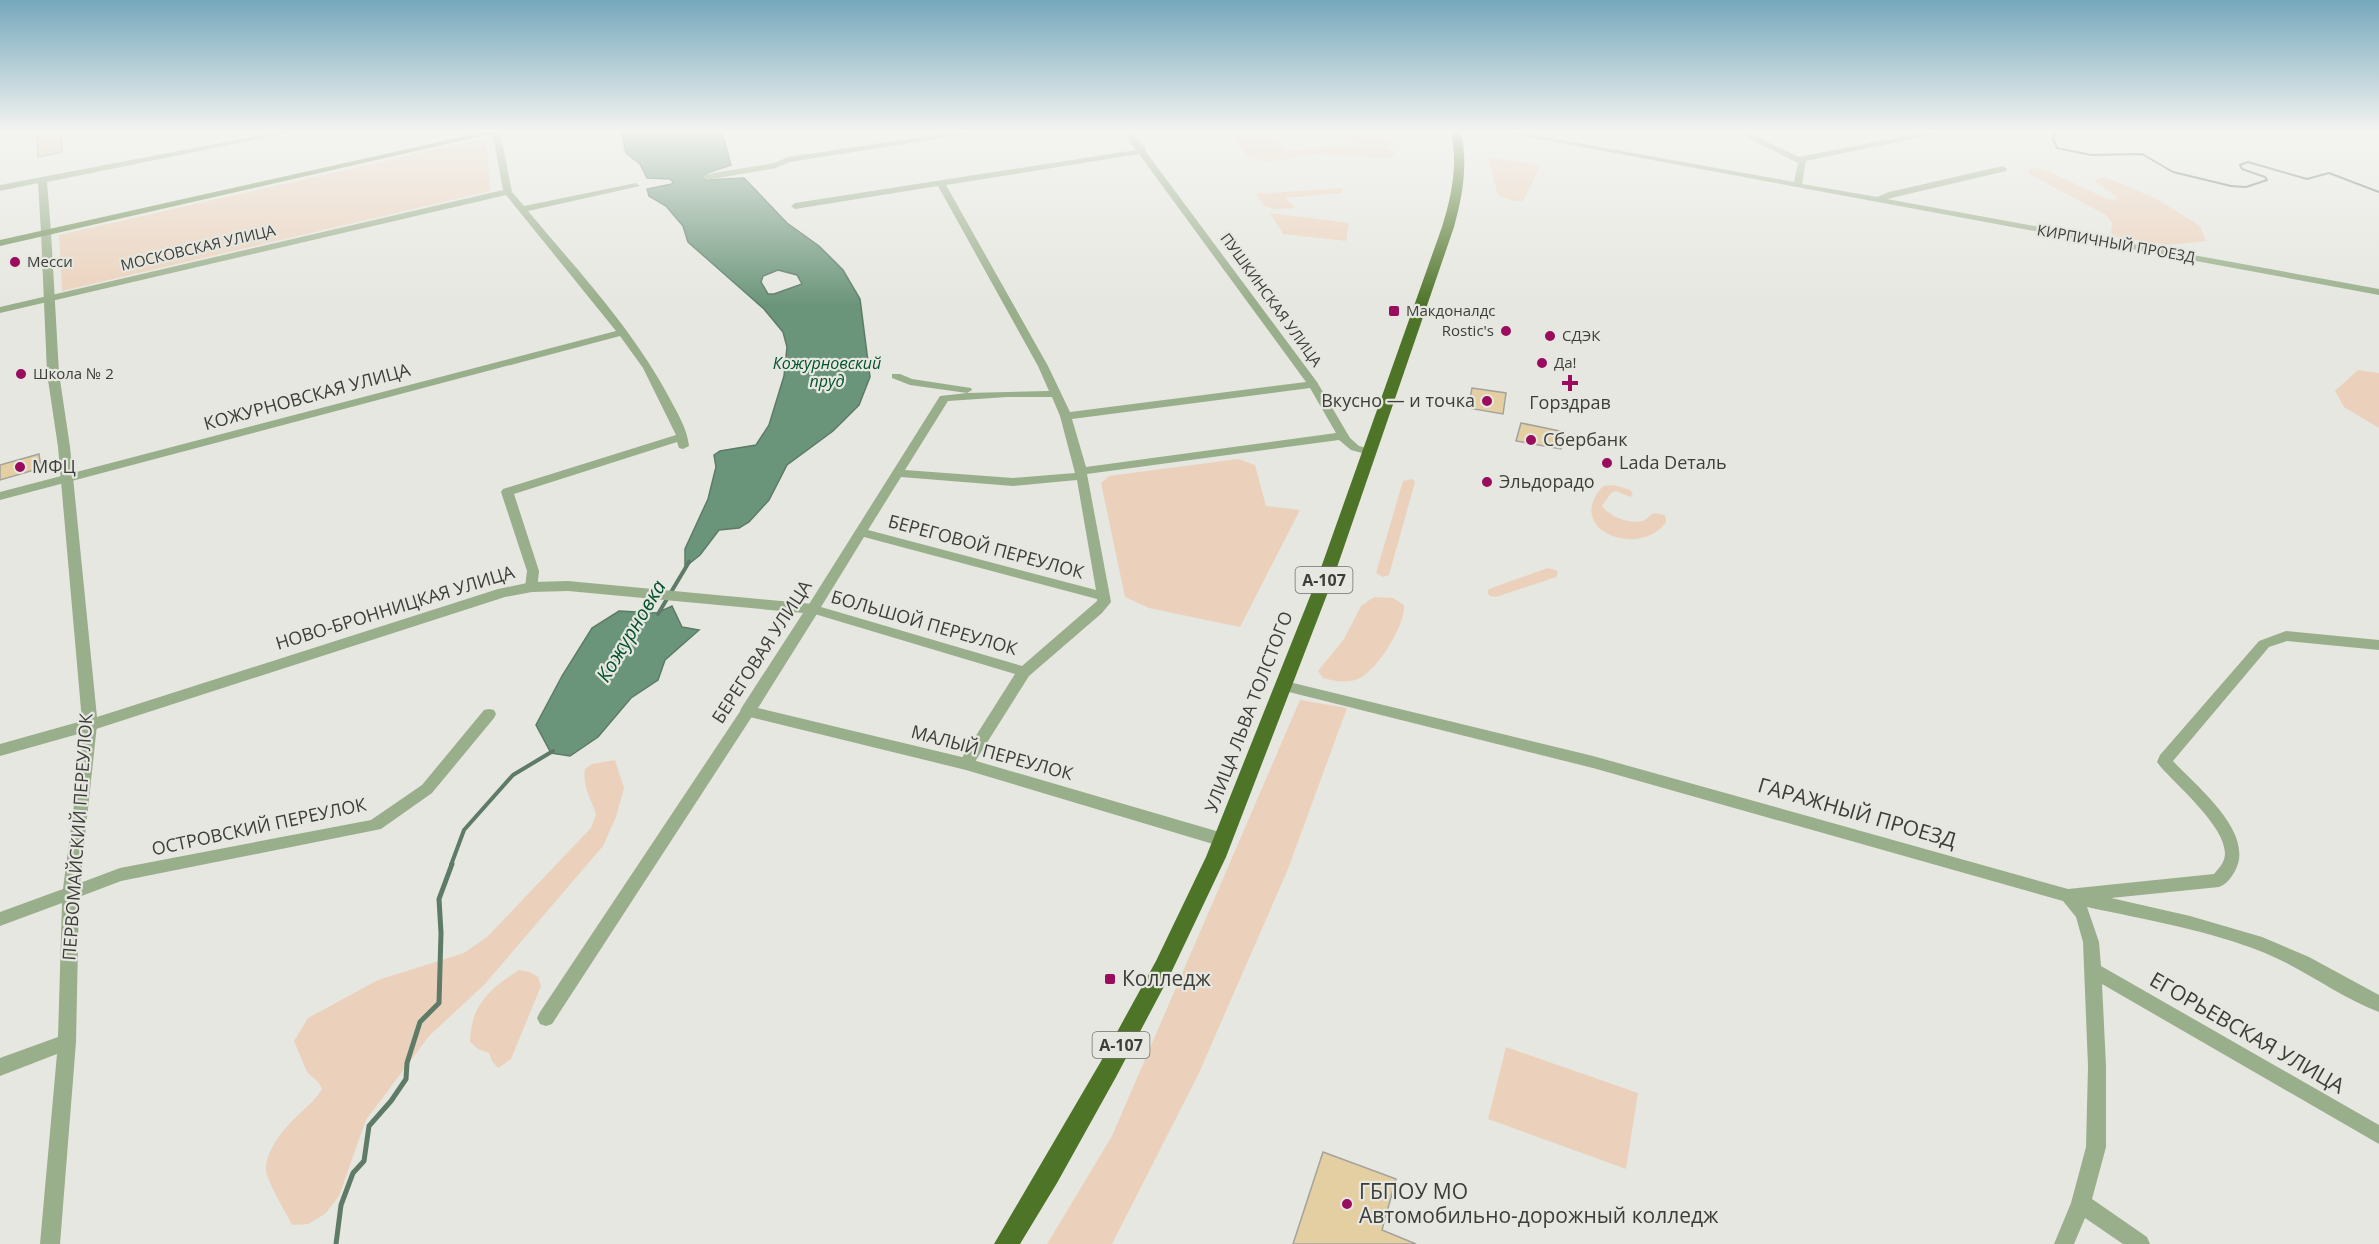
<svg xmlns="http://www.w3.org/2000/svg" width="2379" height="1244" font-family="'Open Sans',sans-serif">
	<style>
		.green { fill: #ebd1bb }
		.water { fill: #6b957a; stroke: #5d7b67; stroke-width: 1.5; fill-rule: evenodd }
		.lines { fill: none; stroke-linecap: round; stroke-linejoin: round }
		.stream-far3 { stroke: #5d7b67; stroke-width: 2 }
		.stream-far2 { stroke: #5d7b67; stroke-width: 3 }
		.stream-far1 { stroke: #5d7b67; stroke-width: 4 }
		.stream { stroke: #5d7b67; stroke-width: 5 }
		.building { fill: #e4cfa3; stroke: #a5a29d; stroke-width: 1.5 }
		.minor { fill: #99ae8b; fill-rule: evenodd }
		.tertiary { fill: #99ae8b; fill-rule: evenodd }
		.secondary { fill: #74925d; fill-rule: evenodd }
		.trunk { fill: #4e7428; fill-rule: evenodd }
		.poi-dot { fill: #990c5e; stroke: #e6e7e0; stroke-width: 2 }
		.labels { text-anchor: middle; stroke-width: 4.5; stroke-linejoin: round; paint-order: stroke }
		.far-street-label { font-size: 15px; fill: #3d3d3a; stroke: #e6e7e0 }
		.far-poi-label { font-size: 15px; fill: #3d3d3a; stroke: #e6e7e0; text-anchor: start }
		.far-water-label { font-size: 16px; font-style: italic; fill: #04512d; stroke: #e6e7e0 }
		.shield { fill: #e6e7e0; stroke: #70706c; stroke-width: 1.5 }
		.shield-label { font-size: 16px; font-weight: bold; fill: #3d3d3a }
		.street-label { font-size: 18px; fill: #3d3d3a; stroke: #e6e7e0 }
		.poi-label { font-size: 18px; fill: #3d3d3a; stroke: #e6e7e0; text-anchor: start }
		.water-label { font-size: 20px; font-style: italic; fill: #04512d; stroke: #e6e7e0 }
		.near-street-label { font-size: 21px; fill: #3d3d3a; stroke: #e6e7e0 }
		.near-poi-label { font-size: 21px; fill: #3d3d3a; stroke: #e6e7e0; text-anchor: start }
	</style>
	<rect width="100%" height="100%" fill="#e6e7e0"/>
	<g class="green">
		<path d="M1243,131C1268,131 1268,134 1285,151L1356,144L1344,139L1336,131H1365L1370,138L1390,139L1395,145L1383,147L1396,152L1392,157L1372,159L1362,154L1343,157L1323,153L1264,162L1248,157L1233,137L1246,134Z"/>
		<polygon points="486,138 490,191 62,291 59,235"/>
		<polygon points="1496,158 1541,165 1523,201 1513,201 1498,195 1488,159"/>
		<polygon points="2033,167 2050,172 2107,199 2115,200 2118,198 2095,181 2096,179 2105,177 2157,199 2200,226 2206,241 2169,245 2117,237 2111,233 2112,223 2106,215 2031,175 2027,171"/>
		<polygon points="1342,188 1342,193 1285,198 1296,208 1274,209 1264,206 1256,194"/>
		<polygon points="1270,213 1349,223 1346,241 1283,234"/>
		<polygon points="2358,370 2379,373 2379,428 2344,407 2335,391"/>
		<polygon points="1238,459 1255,465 1266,506 1300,510 1240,627 1149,608 1125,597 1101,483 1109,476"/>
		<polygon points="1412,479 1415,482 1389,575 1383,577 1376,573 1403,481"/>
		<path d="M1614,485L1630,490L1633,494L1630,497L1616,491L1611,493L1602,506C1610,517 1629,524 1642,521C1646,520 1650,515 1654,513L1665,515L1666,522C1641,559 1562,531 1603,486Z"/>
		<polygon points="1548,568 1556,570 1558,573 1556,577 1496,597 1490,596 1487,592 1489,589"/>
		<path d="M1374,597L1393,598L1404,605C1406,624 1378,669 1360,678C1348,684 1335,681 1323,678L1318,671L1344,639L1361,606Z"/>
		<polygon points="1300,700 1347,708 1288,869 1199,1073 1112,1244 1047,1244 1112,1136"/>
		<path d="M615,760L624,788L616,817L603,846L485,984L429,1036L366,1120L339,1196L325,1214L308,1224L292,1225C284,1209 273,1192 267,1175C261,1157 282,1131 294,1119C304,1109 315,1101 322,1089L319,1083L307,1072L294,1041L308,1018L378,980L464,953L487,937L591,828L596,814C591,799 582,785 585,769L592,764Z"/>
		<path d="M519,970L530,972L538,977L541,986L511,1059L498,1068L492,1061L489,1053L478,1049L470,1042C471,1005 489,989 519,970Z"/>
		<polygon points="1506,1047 1638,1093 1626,1169 1488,1119"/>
	</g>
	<g class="water">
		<path d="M621,131H726L723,136L731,165L707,173L705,177L706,180L744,178L787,223L819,246L843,270L860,299L870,377L859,405L833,431L787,465L769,500L749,522L739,528L719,530L700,555L685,567V549L708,499L716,467L714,455L720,451L756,445L769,425L784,376L787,347L783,332L764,309L688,242L683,226L666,206L649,196L647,189L672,184L673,182L670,179L647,178L640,164L626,153ZM778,270L797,275L802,284L774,294H768L761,282L763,276Z"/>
		<polygon points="672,606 682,627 699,630 665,660 658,680 631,698 598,737 570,756 551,753 536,725 562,676 592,628 619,611 657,613"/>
	</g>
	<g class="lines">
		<polyline class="stream-far3" points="2053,131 2056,134 2053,139 2057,148 2091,155 2142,154 2173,172 2231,186 2246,187 2267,180 2265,177 2242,169 2240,165 2248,162 2307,179 2329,173 2379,192"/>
		<polyline class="stream-far2" points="688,563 689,561"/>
		<g class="stream-far1">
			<polyline points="658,614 689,562"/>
			<polyline points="451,865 464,830 513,775 553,751"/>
		</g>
		<polyline class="stream" points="336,1244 341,1205 353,1173 364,1161 369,1126 391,1101 406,1079 407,1063 420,1022 439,1003 441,933 439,899 452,864"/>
	</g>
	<g class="building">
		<polygon points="37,131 60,131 62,152 38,157"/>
		<polygon points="1472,388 1506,393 1503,414 1468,408"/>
		<polygon points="1521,423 1565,432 1561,449 1516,441"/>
		<polygon points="39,454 41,468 0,480 0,465"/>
		<polygon points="1323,1152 1396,1179 1382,1230 1416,1244 1293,1244"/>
	</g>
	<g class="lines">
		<g class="minor">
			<polygon points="283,131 298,131 47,182 51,232 46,235 41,232 38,183 0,191 0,185"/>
			<path d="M492,131H500L512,192L524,206L636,183L640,186L528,211C578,271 633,329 670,399C678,414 687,429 689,446L683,449L679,448L677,442L514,494L539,571L537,590H527L525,587L527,571L501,492L503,489L676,435L643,368L620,336L0,500V492L616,331L506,195L0,313V307L503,190Z"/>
			<polygon points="962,131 979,131 975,133 790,162 776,168 707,180 703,177 707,174 774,163 788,157"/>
			<path d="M1122,131H1130L1146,149V152L1317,382L1350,438L1359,446L1374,450L1376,452L1370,455L1351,450L1339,440L1087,474L1111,602L1102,613L1029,676L971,768H961L958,764L1015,674L808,612L806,609L940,396L967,393L910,385L892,378V374H900L912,379L971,388L972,390L967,393L1049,391L1038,366L938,186L795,209L791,206L795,203L1136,150ZM1139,154L1306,382L1070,412L1048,366L946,185ZM1310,388L1336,433L1086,467L1072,419ZM1007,397H1052L1060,416L1075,473L1013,478L905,470L948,401ZM901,477L1013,486L1077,480L1096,590L868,530ZM864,537L1097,599V601L1022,666L821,607Z"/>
			<polygon points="1496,131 1511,131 1794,182 1798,163 1734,131 1744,131 1799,157 1930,131 1944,131 1940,133 1806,161 1802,184 1877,197 1889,192 2003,166 2007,169 2006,171 1887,199 2379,289 2379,295"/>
			<path d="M2286,631L2379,640V650L2287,641L2269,647L2173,761C2196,786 2256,833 2235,871C2231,878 2227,884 2219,887L2111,898L2190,916L2262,937L2309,957L2379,995V1012C2339,997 2304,969 2265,953C2208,930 2147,920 2087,907L2099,942L2101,966L2379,1125V1144L2102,984L2106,1066V1147L2092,1199L2147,1237L2150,1244H2123L2085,1218L2074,1244H2054L2071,1203L2086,1147L2088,1066L2083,942L2076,917L2063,901L1593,768L1285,691L1280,690L1278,686L1280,682L1285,681L1593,756L2068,889L2214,874C2220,867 2225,862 2225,853C2224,825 2178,787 2160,766L2157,762L2160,755L2259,641Z"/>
			<polygon points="748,706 753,707 755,711 753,715 552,1024 546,1026 540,1024 537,1018 540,1012 743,707"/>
			<polygon points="489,709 494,710 496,714 494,718 432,793 381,829 121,881 79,897 76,1042 60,1244 40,1244 57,1054 0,1076 0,1058 58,1037 62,903 0,926 0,912 63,889 85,721 95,721 97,725 80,883 120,868 371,820 422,785 484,710"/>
		</g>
		<polygon class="tertiary" points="46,229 51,232 59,373 70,447 97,717 498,589 532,582 568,581 813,604 820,609 758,708 966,758 1223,833 1229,835 1232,840 1229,845 1223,847 966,770 742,715 740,711 742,707 803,613 568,591 532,592 505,597 96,729 0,756 0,744 82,721 58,447 47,373 41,232"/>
		<polygon class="secondary" points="488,131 503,131 0,246 0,240"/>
		<path class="trunk" d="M1451,131H1461C1468,164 1463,195 1454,227L1333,579L1226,857L1170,975L1116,1077L1057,1183L1020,1244H994L1100,1063L1156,961L1206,857L1317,579L1442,227C1452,195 1458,164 1451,131Z"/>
	</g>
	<linearGradient id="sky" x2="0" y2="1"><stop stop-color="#76a8bc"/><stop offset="0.43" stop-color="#f4f4f1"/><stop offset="1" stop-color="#f4f4f1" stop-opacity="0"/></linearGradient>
	<rect width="2379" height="305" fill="url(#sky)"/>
	<g class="poi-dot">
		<circle cx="15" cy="262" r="6"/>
		<rect x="1388" y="305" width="12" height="12" rx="3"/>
		<circle cx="1506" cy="331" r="6"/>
		<circle cx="1550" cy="336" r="6"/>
		<circle cx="1542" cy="363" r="6"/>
		<circle cx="21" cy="374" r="6"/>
		<path d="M1567 374h6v6h6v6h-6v6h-6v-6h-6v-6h6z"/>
		<circle cx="1487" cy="401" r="6"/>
		<circle cx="1531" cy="440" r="6"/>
		<circle cx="1607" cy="463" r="6"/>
		<circle cx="20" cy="467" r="6"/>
		<circle cx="1487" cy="482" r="6"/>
		<rect x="1104" y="973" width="12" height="12" rx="3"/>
		<circle cx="1347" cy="1204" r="6"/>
	</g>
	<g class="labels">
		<g class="far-street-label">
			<text transform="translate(2116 244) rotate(10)" y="5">КИРПИЧНЫЙ ПРОЕЗД</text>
			<text transform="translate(198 248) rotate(-13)" y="5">МОСКОВСКАЯ УЛИЦА</text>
			<text transform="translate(1271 300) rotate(54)" y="5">ПУШКИНСКАЯ УЛИЦА</text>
		</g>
		<g class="far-poi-label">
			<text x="27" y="267">Месси</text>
			<text x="1406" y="316">Макдоналдс</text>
			<text x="1494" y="336" text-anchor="end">Rostic's</text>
			<text x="1562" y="341">СДЭК</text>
			<text x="1554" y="368">Да!</text>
			<text x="33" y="379">Школа № 2</text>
		</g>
		<g class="far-water-label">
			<text x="827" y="369">Кожурновский<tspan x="827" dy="18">пруд</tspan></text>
		</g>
		<g class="shield">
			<rect x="1295.5" y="567" width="57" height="26" rx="4.5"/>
			<rect x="1092.5" y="1032" width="57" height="26" rx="4.5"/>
		</g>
		<g class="shield-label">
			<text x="1324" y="586">А-107</text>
			<text x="1121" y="1051">А-107</text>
		</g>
		<g class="street-label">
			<text transform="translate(307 397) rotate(-15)" y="6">КОЖУРНОВСКАЯ УЛИЦА</text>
			<text transform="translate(986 547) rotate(15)" y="6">БЕРЕГОВОЙ ПЕРЕУЛОК</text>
			<text transform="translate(395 608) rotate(-17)" y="6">НОВО-БРОННИЦКАЯ УЛИЦА</text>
			<text transform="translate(924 623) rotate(16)" y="6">БОЛЬШОЙ ПЕРЕУЛОК</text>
			<text transform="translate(762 652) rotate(-57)" y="6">БЕРЕГОВАЯ УЛИЦА</text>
			<text transform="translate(1249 712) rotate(-69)" y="6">УЛИЦА ЛЬВА ТОЛСТОГО</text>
			<text transform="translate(992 753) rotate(15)" y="6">МАЛЫЙ ПЕРЕУЛОК</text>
			<text transform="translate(259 827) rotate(-12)" y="6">ОСТРОВСКИЙ ПЕРЕУЛОК</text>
			<text transform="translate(78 837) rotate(-86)" y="6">ПЕРВОМАЙСКИЙ ПЕРЕУЛОК</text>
		</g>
		<g class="poi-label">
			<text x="1475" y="407" text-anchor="end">Вкусно — и точка</text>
			<text x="1570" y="409" text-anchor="middle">Горздрав</text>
			<text x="1543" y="446">Сбербанк</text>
			<text x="1619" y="469">Lada Dеталь</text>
			<text x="32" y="473">МФЦ</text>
			<text x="1499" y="488">Эльдорадо</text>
		</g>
		<g class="water-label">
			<text transform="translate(631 631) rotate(-59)" y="7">Кожурновка</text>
		</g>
		<g class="near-street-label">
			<text transform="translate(1857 813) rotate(16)" y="7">ГАРАЖНЫЙ ПРОЕЗД</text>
			<text transform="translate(2247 1033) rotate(30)" y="7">ЕГОРЬЕВСКАЯ УЛИЦА</text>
		</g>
		<g class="near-poi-label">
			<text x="1122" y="986">Колледж</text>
			<text x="1359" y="1199">ГБПОУ МО<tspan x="1359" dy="24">Автомобильно-дорожный колледж</tspan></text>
		</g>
	</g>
</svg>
